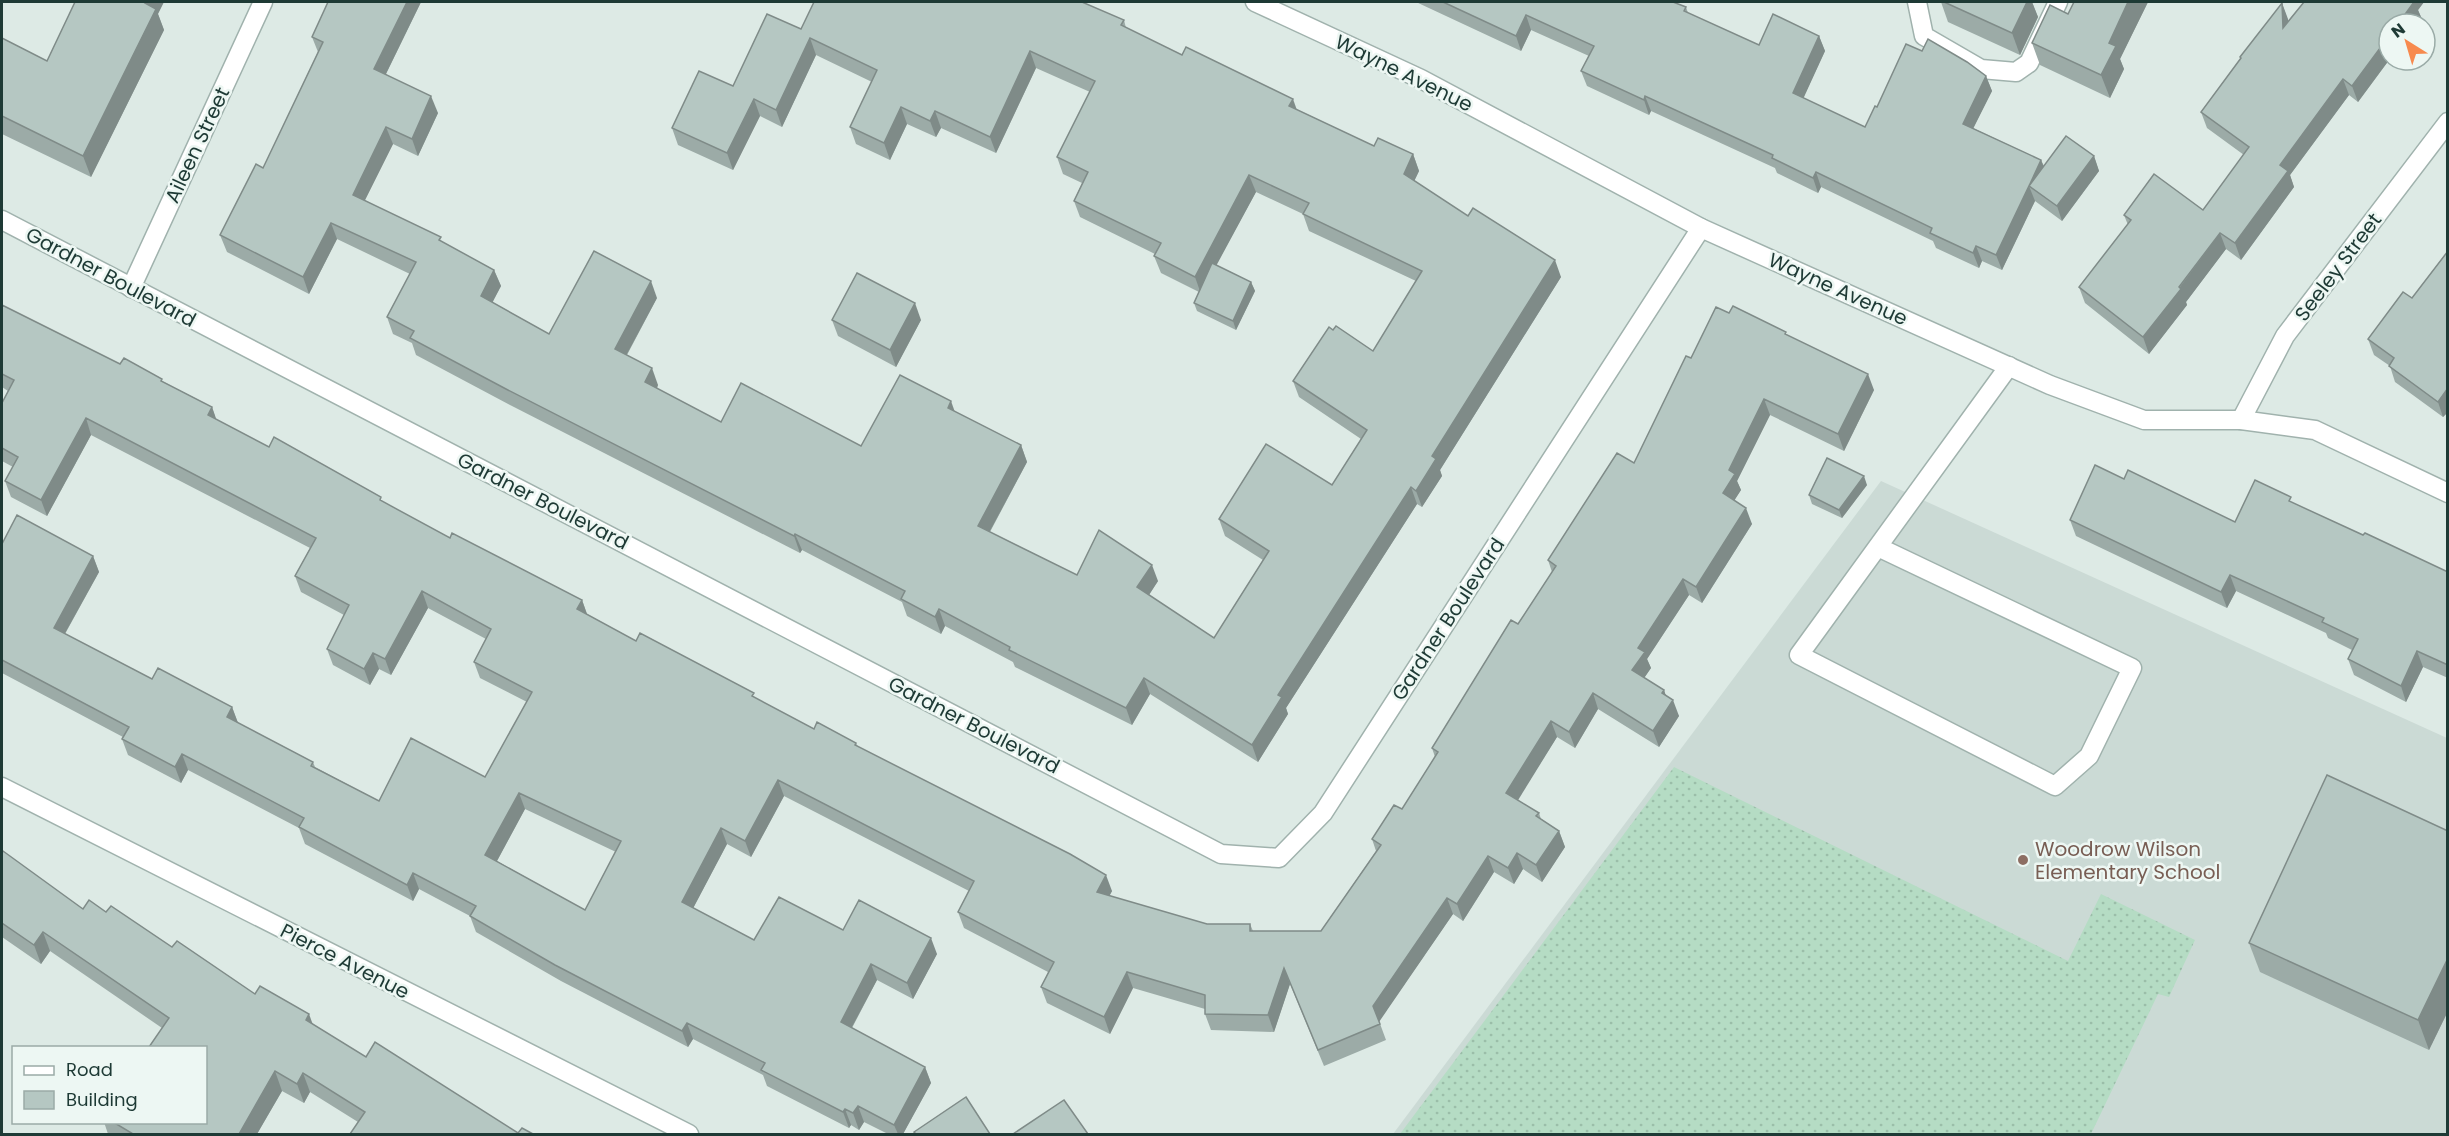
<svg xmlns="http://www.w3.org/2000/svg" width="2449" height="1136" font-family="Poppins,sans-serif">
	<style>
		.built { fill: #cbdad5 }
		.grass { fill: url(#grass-dots) }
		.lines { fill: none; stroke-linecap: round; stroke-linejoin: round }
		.minor-casing { stroke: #a0b2ad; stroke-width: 21 }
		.minor { stroke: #fff; stroke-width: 18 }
		.wall { fill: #9caba7; fill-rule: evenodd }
		.shaded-wall { fill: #7f8b88 }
		.building { fill: #b5c7c2; stroke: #7f8b88; stroke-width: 1.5; fill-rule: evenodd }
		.education-dot { fill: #8d6e63; stroke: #edf7f3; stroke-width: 2 }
		.labels { text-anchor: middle; stroke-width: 5; stroke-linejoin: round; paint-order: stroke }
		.street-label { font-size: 20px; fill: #1e3a35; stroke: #edf7f3 }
		.education-label { font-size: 20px; fill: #785e54; stroke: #edf7f3; text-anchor: start }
	</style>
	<defs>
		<pattern id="grass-dots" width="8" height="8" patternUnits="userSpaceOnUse" patternTransform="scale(1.5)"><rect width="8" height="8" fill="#b5dcc4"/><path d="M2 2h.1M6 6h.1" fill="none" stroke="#9bbea9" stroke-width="1.8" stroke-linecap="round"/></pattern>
	</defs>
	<rect width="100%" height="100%" fill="#ddeae5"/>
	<polygon class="built" points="1881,481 2447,738 2447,1134 1393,1134"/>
	<polygon class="grass" points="1674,767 2068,961 2101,894 2195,940 2169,997 2158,994 2091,1134 1400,1134"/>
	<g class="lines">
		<g class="minor-casing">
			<g id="minor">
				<polyline points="1255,2 1421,79 1701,228 2050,385 2144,420 2241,420 2315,430 2448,493"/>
				<polyline points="1917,2 1924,36 1981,69 2016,72 2029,63 2058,2"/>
				<polyline points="2,220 1221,854 1279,858 1323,813 1701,228"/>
				<polyline points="131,288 263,2"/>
				<polyline points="2241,420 2285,336 2448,122"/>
				<path d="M1878,547L2132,668L2089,756L2055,786L1799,655C1869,558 1939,462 2009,366"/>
				<polyline points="2,787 689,1134"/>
			</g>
		</g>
		<use href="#minor" class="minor"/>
	</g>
	<g class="wall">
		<polygon points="421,2 386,74 438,113 418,156 393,144 365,200 494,270 501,286 492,302 549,334 657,298 627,355 658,385 657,389 721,422 861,446 954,411 1021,445 1027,462 990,532 1077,575 1158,581 1149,595 1214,638 1263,560 1225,536 1219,519 1332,485 1361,439 1299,397 1293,381 1373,351 1416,281 1309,231 1303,214 1256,192 1216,265 1251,282 1255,291 1236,330 1197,311 1194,303 1199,292 1161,273 1154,256 1155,254 1080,217 1074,201 1082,183 1063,174 1057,157 1090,92 1036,68 996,153 941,128 936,137 907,124 890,160 856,144 850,127 872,82 816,55 782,127 760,116 733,170 678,145 672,128 733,86 801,29 1124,20 1126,28 1374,146 1413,154 1419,171 1414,181 1561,277 1440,470 1442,476 1422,507 1417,504 1286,708 1288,714 1258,762 1150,694 1132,725 1015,667 1013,662 945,626 941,634 907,616 902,602 802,550 800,553 512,406 416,355 412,343 393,334 387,317 410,274 337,239 309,294 227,252 220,235 263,168 318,52 312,37"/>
		<polygon points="1416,2 1673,2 1686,7 1688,13 1759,45 1819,36 1825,51 1803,98 1865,127 1877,107 1922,51 1986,76 1992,91 1973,128 2041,160 2044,166 2094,156 2099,171 2062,221 2035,201 2002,270 1982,261 1979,268 1936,248 1933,241 1821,187 1818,193 1777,173 1775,168 1651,111 1649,115 1587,86 1581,71 1589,56 1531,30 1521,51"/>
		<polygon points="1941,2 2032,2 2038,17 2020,55 1948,22"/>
		<polygon points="2074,2 2148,2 2120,59 2124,69 2110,98 2040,65 2032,43 2068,14"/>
		<polygon points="2304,2 2424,2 2418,10 2421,17 2358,102 2349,95 2290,175 2294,187 2241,260 2226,249 2186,302 2187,305 2149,354 2085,303 2079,287 2128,225 2124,215 2203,210 2244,155 2207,128 2201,112 2240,59 2240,57 2282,3 2288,21"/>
		<polygon points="158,14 164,30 91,177 2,134 2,38 47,61"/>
		<polygon points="2448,251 2448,412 2443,417 2395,382 2390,366 2374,355 2368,339 2412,298"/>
		<path d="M2,305L120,364L164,382L212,407L216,420L269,447L383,502L450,538L582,600L587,614L636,641L756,699L814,729L856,743L858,747L1112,891L1109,896L1207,924H1250L1253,931H1321L1376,851L1372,839L1402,809L1435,757L1432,748L1518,624L1552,572L1548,560L1634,463L1691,358L1729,313L1788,336L1874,390L1844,451L1770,415L1737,481L1741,490L1734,500L1752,524L1702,603L1689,595L1647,659L1651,668L1644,678L1664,690L1666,696L1679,716L1659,747L1598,709L1575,748L1557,737L1517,800L1539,813L1541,819L1559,831L1565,847L1542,882L1523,869L1514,884L1494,872L1463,921L1453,914L1379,1021L1386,1040L1324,1066L1290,984L1274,1032L1211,1030L1205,1014V1009L1133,988L1110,1034L1047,1003L1041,987L1048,972L964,928L958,912L969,891L784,796L751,857L727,844L693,908L754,940L843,930L937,954L913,999L877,980L852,1028L925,1067L931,1083L903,1134H888L864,1122L859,1130L851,1125L849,1128L767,1086L763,1075L693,1039L688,1047L561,981L476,932L470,916L419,889L413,901L305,844L299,828L188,770L181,783L128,755L122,739L123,737L2,673V544L93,556L99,572L65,634L152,679L232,707L238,723L313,762L315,767L379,801L485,777L527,702L480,678L474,662L486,639L428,608L391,675L379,669L370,685L333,665L327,649L344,615L301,592L295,576L310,548L91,435L47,516L11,497L5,481L13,467L2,461V403L8,391L2,387ZM525,809L616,852L585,910L497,861Z"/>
		<polygon points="832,320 921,320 896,367 838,336"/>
		<polygon points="2124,479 2235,522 2293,503 2363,535 2448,572 2448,678 2423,667 2406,702 2354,675 2348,659 2352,650 2328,638 2326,633 2236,591 2227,608 2076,536 2070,520"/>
		<polygon points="1867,485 1842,518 1812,504 1809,495"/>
		<polygon points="2448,831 2448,1011 2429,1050 2260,972 2249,943"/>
		<polygon points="2,853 83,909 106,912 172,947 255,994 312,1024 366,1057 518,1133 533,1134 358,1122 310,1092 304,1103 282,1091 257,1134 108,1134 104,1122 206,1122 162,1028 50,951 41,964 2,937"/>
	</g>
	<g class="shaded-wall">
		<polygon points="146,2 164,2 158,14 164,30 91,177 83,156"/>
		<polygon points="407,2 421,2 380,86 374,69"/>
		<polygon points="2027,2 2032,2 2038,17 2020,55 2012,33"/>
		<polygon points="2128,2 2148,2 2120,59 2124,69 2110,98 2101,75 2109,43"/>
		<polygon points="2412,2 2424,2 2418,10 2421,17 2416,24 2398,24"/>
		<polygon points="2282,3 2288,19 2289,44 2283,28"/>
		<polygon points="1526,15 1531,30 1521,51 1516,36"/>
		<polygon points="1819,36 1825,51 1799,108 1793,93"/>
		<polygon points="2389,36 2389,60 2358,102 2352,86"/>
		<polygon points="810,38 816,55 782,127 776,110"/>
		<polygon points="1030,51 1036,68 996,153 990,137"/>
		<polygon points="1986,76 1992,91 1968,139 1963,124"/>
		<polygon points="2343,79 2349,95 2290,175 2294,187 2241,260 2235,243 2280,165"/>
		<polygon points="431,96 438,113 418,156 412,139"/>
		<polygon points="1645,96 1651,111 1649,115 1644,100"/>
		<polygon points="754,99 760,116 733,170 727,153"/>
		<polygon points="1293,99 1299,116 1289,106"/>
		<polygon points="901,107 907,124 890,160 884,143"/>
		<polygon points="935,111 941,128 936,137 930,121"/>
		<polygon points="386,127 393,144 359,212 353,195"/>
		<polygon points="1413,154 1419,171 1410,190 1404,174"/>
		<polygon points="2094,156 2099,171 2062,221 2057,206"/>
		<polygon points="2041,160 2047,175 2029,186"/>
		<polygon points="1816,172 1821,187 1818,193 1813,178"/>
		<polygon points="1249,175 1256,192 1201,294 1195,277"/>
		<polygon points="2029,186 2035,201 2002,270 1996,255"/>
		<polygon points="331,223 337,239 309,294 303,277"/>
		<polygon points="2220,233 2226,249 2186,302 2187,305 2149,354 2143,337"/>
		<polygon points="1976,246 1982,261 1979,268 1973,253"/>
		<polygon points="1555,260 1561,277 1440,470 1442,476 1422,507 1416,491 1432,456"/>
		<polygon points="494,270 501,286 487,313 481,296"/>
		<polygon points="651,281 657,298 621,365 615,349"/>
		<polygon points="1251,282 1255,291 1236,330 1233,321"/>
		<polygon points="915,303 921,320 896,367 890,350"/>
		<polygon points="652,368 658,385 651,399 645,382"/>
		<polygon points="1868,374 1874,390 1844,451 1838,434"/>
		<polygon points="2448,388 2448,412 2443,417 2438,402"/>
		<polygon points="1764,399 1770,415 1737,481 1741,490 1729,509 1723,493 1729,470"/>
		<polygon points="951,401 957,418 948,408"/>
		<polygon points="212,407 218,424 208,415"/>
		<polygon points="86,418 91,435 47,516 41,500"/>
		<polygon points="1021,445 1027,462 984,542 978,526"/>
		<polygon points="1864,476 1867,485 1842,518 1839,510"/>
		<polygon points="1411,487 1417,504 1286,708 1288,714 1258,762 1252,745 1278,695"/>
		<polygon points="1746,508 1752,524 1702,603 1696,587"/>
		<polygon points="795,534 802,550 800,553 794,536"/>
		<polygon points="93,556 99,572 59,644 54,628"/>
		<polygon points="1152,565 1158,581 1143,604 1137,587"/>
		<polygon points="2230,575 2236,591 2227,608 2221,592"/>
		<polygon points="1683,579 1689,595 1647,659 1651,668 1638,687 1632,670 1638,648"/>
		<polygon points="422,591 428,608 391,675 385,659"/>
		<polygon points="582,600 588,617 577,609"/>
		<polygon points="939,609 945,626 941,634 935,617"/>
		<polygon points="2417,651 2423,667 2406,702 2401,686"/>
		<polygon points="373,653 379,669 370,685 364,669"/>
		<polygon points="1144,678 1150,694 1132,725 1126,708"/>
		<polygon points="1664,690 1669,706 1673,700 1679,716 1659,747 1653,731 1662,693"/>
		<polygon points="1593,693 1598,709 1575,748 1569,732"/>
		<polygon points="232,707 238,723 227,717"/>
		<polygon points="1551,721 1557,737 1512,810 1506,793"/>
		<polygon points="182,754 188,770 181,783 175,767"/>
		<polygon points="778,780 784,796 751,857 745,841"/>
		<polygon points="519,793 525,809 491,872 485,855"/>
		<polygon points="721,828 727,844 688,918 682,902"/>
		<polygon points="1559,831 1565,847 1542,882 1536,865"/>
		<polygon points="1517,853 1523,869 1514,884 1508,868"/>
		<polygon points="1488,856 1494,872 1463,921 1457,904"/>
		<polygon points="413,873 419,889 413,901 407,885"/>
		<polygon points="1106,875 1112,891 1103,908 1097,892"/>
		<polygon points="1447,898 1453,914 1379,1022 1373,1006"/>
		<polygon points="43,932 50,951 41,964 34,945"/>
		<polygon points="931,938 937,954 913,999 907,983"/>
		<polygon points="2448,958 2448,1011 2429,1050 2418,1020"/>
		<polygon points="871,964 877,980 846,1038 841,1022"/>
		<polygon points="1284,968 1290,984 1274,1032 1268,1015"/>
		<polygon points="1127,972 1133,988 1110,1034 1104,1017"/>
		<polygon points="309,1014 316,1033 306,1020"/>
		<polygon points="687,1023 693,1039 688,1047 682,1031"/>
		<polygon points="925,1067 931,1083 903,1134 898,1134 894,1125"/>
		<polygon points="275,1071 282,1091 257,1134 239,1134"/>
		<polygon points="303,1073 310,1092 304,1103 297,1084"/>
		<polygon points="858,1106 864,1122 859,1130 853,1113"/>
		<polygon points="845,1109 851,1125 849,1128 843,1112"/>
	</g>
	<g class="building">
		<polygon points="75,2 146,2 145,3 156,9 83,156 2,116 2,38 47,61"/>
		<polygon points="328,2 407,2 374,69 431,96 412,139 386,127 353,195 441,237 439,240 494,270 481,296 549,334 594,251 651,281 615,349 652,368 645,382 721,422 741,383 861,446 900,375 951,401 948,408 1021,445 978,526 1077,575 1099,530 1152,565 1137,587 1214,638 1269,551 1219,519 1266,444 1332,485 1367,430 1293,381 1329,327 1333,330 1336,326 1373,351 1422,271 1303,214 1309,203 1249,175 1195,277 1154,256 1161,243 1074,201 1088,172 1057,157 1095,81 1030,51 990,137 935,111 930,121 901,107 884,143 850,127 877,70 810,38 776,110 754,99 727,153 672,128 699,71 733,86 767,14 801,29 814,2 1082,2 1124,20 1121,25 1182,55 1186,47 1293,99 1289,106 1374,146 1378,138 1413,154 1404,174 1468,216 1473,208 1555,260 1432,456 1436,459 1416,491 1411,487 1278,695 1282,697 1252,745 1144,678 1126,708 1009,650 1010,647 939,609 935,617 901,599 905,591 795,534 794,536 506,389 410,338 414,331 387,317 416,262 331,223 303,277 220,235 256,164 263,168 323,42 312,37"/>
		<polygon points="1443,2 1673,2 1686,7 1684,11 1759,45 1773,14 1819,36 1793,93 1865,127 1875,106 1877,107 1906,44 1922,51 1928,39 1967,62 1986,76 1963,124 2041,160 2029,186 2066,136 2094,156 2057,206 2029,186 1996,255 1976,246 1973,253 1930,233 1932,228 1816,172 1813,178 1772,158 1773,155 1645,96 1644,100 1581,71 1594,46 1526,15 1516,36"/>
		<polygon points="1944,2 2027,2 2012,33"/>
		<polygon points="2074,2 2128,2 2109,43 2116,46 2101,75 2032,43 2050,5 2068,14"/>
		<polygon points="2304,2 2414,2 2398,24 2389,24 2389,36 2352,86 2343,79 2280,165 2288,171 2235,243 2220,233 2179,287 2181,289 2143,337 2079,287 2131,220 2124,215 2154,174 2203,210 2249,147 2201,112 2241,58 2240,57 2282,3 2283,28"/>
		<polygon points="2448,251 2448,388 2438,402 2389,366 2394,358 2368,339 2403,292 2412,298"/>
		<polygon points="1212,263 1251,282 1233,321 1194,303"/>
		<polygon points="857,273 915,303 890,350 832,320"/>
		<path d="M2,305L120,364L124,358L162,379L161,381L212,407L208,415L269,447L274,437L381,497L380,500L450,538L452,533L582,600L577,609L636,641L640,633L754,693L752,696L814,729L817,722L856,743L855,745L1070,854L1106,875L1097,892L1207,924H1250V931H1321L1381,845L1372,839L1394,805L1402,809L1438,752L1432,748L1511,620L1518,624L1556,566L1548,560L1617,453L1634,463L1686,356L1691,358L1716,307L1729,313L1733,306L1786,332L1785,334L1868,374L1838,434L1764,399L1729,470L1735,474L1723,493L1746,508L1696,587L1683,579L1638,648L1645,652L1632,670L1664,690L1662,693L1673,700L1653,731L1593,693L1569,732L1551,721L1506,793L1539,813L1536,816L1559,831L1536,865L1517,853L1508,868L1488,856L1457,904L1447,898L1373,1006L1380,1024L1318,1050L1284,968L1268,1015L1205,1014V995L1127,972L1104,1017L1041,987L1054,962L958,912L974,881L778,780L745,841L721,828L682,902L754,940L779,897L843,930L859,900L931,938L907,983L871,964L841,1022L925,1067L894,1125L858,1106L853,1113L845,1109L843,1112L761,1070L765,1063L687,1023L682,1031L555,965L470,916L476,906L413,873L407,885L299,827L304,818L182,754L175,767L122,739L129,727L2,660V544L17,515L93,556L54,628L152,679L158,668L232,707L227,717L313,762L311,766L379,801L411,738L485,777L532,692L474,662L491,629L422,591L385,659L373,653L364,669L327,649L349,605L295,576L316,538L86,418L41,500L5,481L18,457L2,448V403L14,380L2,374ZM519,793L621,841L585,910L485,855Z"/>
		<polygon points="1827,458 1864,476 1839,510 1809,495"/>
		<polygon points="2095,465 2124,479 2128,470 2235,522 2255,480 2291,497 2289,501 2363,535 2365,533 2448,572 2448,665 2417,651 2401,686 2348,659 2358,639 2322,622 2324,618 2230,575 2221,592 2070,520"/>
		<polygon points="2327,775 2448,831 2448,958 2418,1020 2249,943"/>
		<polygon points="3,851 83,909 89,900 106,912 111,906 172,947 177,941 255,994 260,986 309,1014 306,1020 366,1057 375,1042 518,1133 522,1128 533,1134 350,1134 365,1112 303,1073 297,1084 275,1071 239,1134 133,1134 113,1122 206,1122 206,1047 149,1047 169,1018 43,932 34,945 2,923 2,853"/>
		<polygon points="966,1097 990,1134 916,1134 914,1132"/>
		<polygon points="1064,1100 1088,1134 1013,1134"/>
	</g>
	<circle class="education-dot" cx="2023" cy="860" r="6"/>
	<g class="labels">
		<g class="street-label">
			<text transform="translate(1404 73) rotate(26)" y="7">Wayne Avenue</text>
			<text transform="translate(197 145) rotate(-65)" y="7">Aileen Street</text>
			<text transform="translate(2338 267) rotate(-53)" y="7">Seeley Street</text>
			<text transform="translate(111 277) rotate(28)" y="7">Gardner Boulevard</text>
			<text transform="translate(1838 289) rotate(24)" y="7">Wayne Avenue</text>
			<text transform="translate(543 501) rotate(27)" y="7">Gardner Boulevard</text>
			<text transform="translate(1448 619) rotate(-57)" y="7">Gardner Boulevard</text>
			<text transform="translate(974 725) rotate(27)" y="7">Gardner Boulevard</text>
			<text transform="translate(345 961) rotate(27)" y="7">Pierce Avenue</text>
		</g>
		<g class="education-label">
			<text x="2035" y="856">Woodrow Wilson<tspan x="2035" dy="23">Elementary School</tspan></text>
		</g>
	</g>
	<rect width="2449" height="1136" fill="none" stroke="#1e3a35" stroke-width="6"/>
	<rect x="12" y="1046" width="195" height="78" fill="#edf7f3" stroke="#9aaba7" stroke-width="1.5"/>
	<rect x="24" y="1066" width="30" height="9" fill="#ffffff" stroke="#9aaba7" stroke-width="1.5"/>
	<text x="66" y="1076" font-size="18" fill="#1e3a35">Road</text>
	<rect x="24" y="1091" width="30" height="18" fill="#b5c7c2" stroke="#9aaba7" stroke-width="1.5"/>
	<text x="66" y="1106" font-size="18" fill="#1e3a35">Building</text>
	<g transform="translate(2407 42) rotate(323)"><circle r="28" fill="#edf7f3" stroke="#9aaba7" stroke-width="1.5"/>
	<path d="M0-4.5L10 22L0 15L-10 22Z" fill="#f78a4e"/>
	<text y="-9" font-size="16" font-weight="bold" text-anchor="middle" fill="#1e3a35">N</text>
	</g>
</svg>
